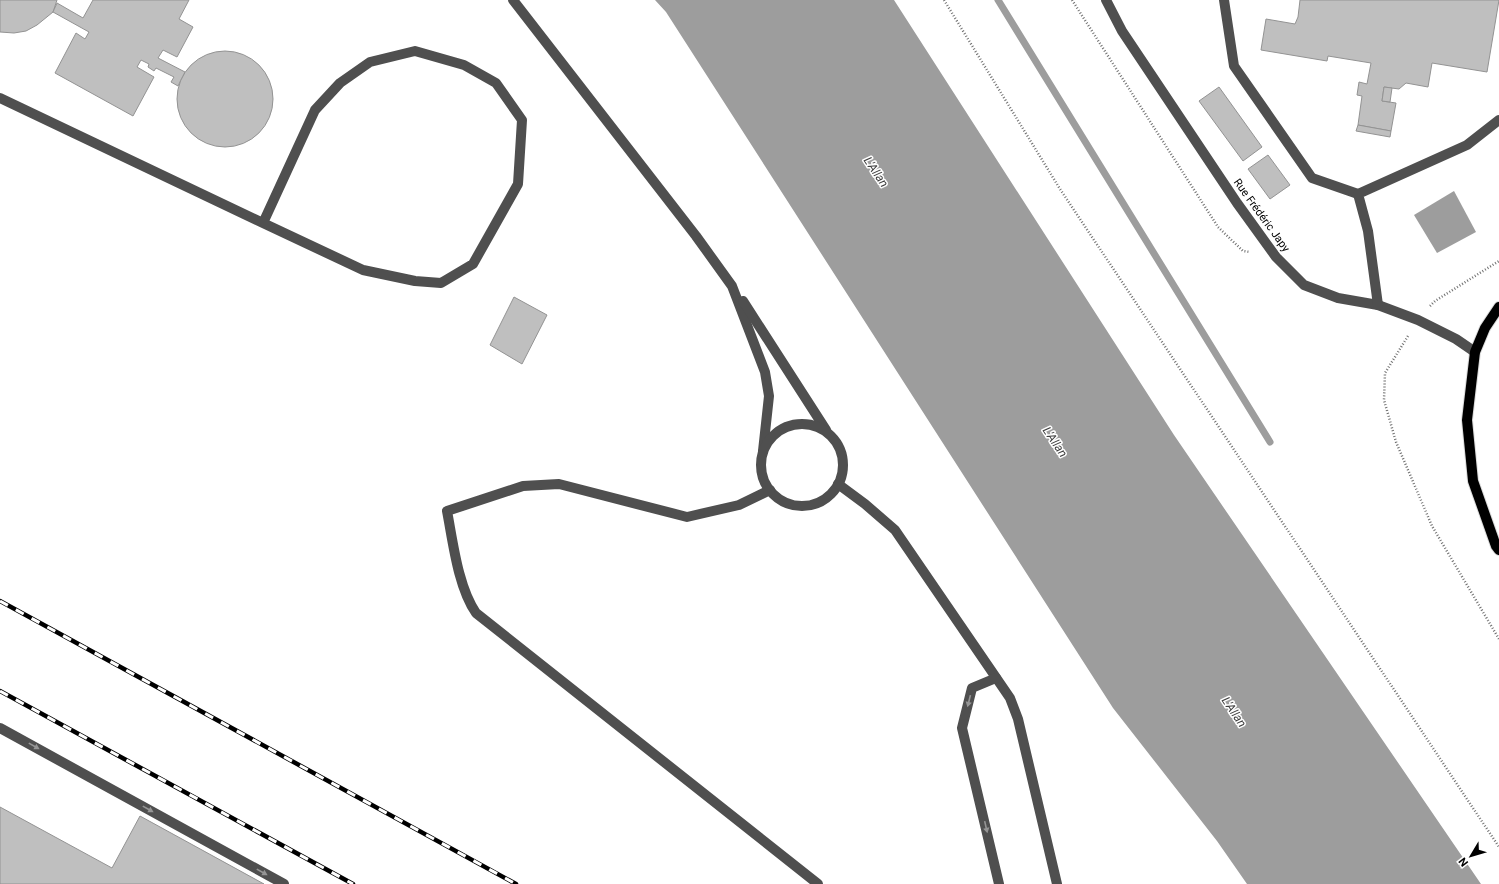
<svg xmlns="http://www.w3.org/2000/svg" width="1499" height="884" font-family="Roboto,sans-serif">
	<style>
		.water { fill: #9d9d9d }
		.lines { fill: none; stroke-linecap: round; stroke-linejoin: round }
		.stream { stroke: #9d9d9d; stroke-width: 7 }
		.building { fill: #bfbfbf; stroke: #939393 }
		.major-casing { stroke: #dbdbdb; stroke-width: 12 }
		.path { stroke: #717171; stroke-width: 2.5; stroke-dasharray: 1 2; stroke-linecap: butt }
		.minor { stroke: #4f4f4f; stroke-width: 10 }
		.major { stroke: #000; stroke-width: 10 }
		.rail-casing { stroke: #000; stroke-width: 4.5 }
		.rail { stroke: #fff; stroke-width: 3; stroke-dasharray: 9; stroke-linecap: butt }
		.oneway { fill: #959595 }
		.labels { text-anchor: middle; stroke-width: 3; stroke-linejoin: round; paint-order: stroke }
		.street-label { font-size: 11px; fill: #000; stroke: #fff }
		.water-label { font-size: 12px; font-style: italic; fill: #3e3e3e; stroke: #fff }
	</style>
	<rect width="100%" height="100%" fill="#fff"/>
	<g class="water">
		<polygon points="655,0 894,0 1174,435 1481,884 1247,884 1217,841 1113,708 666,12"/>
		<polygon points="1454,191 1476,232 1437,253 1414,215"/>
	</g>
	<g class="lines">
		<polyline class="stream" points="998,0 1270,442"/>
	</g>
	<g class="building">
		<polygon points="0,0 57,0 53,12 37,25 26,31 14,33 0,32"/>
		<polygon points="93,0 189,0 179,19 193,27 177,57 163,50 158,58 185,72 178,86 171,82 174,77 156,68 154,71 148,67 149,64 141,60 137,67 154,77 133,116 55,73 76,33 85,39 89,32 53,12 57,3 83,18"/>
		<polygon points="1300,0 1499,0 1487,72 1432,63 1428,87 1406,83 1399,89 1384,87 1382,101 1396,103 1391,131 1358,125 1362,96 1357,95 1359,82 1367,84 1371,63 1328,56 1327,61 1261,50 1266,19 1295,24 1298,17"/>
		<circle cx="225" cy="99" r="48"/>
		<polygon points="1219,87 1262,147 1243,161 1199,101"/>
		<polygon points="1384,87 1392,88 1390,102 1382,101"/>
		<polygon points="1358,125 1391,131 1390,137 1356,131"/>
		<polygon points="1268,155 1290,185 1270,199 1248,169"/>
		<polygon points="514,297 547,315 522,364 490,345"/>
		<polygon points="0,807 112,868 140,816 264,884 0,884"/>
	</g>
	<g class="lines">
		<g class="major-casing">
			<polyline id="major" points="1499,307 1485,328 1475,352 1467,420 1473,481 1496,546 1499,550"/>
		</g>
		<g class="path">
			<polyline points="944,0 1060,189 1499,847"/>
			<polyline points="1072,0 1218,227 1243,251 1250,252"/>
			<polyline points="1430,306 1435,301 1499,261"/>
			<polyline points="1408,336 1385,373 1384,400 1396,442 1432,526 1499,639"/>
		</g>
		<g class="minor">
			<polyline points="513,0 696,236 732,286 765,372 769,396 763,451"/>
			<polyline points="1106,0 1122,31 1237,203 1276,257 1304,285 1338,298 1378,305 1418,320 1456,339 1475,352"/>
			<polyline points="1224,0 1234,66 1312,178 1358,194"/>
			<polyline points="0,98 263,223 363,270 415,281 441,283 473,264 518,184 522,120 496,83 464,65 415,51 370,62 340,83 315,110 263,223"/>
			<polyline points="743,301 826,430"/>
			<polyline points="1378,305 1368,231 1358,194 1467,145 1499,120"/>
			<circle cx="802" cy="465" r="41"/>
			<polyline points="838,484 865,504 895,530 1010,698 1018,719 1057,884"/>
			<path d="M770,490L739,505L687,517L559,484L523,486L447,511C453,542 458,587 476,613L818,884"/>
			<polyline points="996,678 972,688 962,728 999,884"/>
			<polyline points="0,728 284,884"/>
		</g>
		<use href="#major" class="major"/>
		<g class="rail-casing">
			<g id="rail">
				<polyline points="0,601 516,884"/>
				<polyline points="0,691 353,884"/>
			</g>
		</g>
		<use href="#rail" class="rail"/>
	</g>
	<defs><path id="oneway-solid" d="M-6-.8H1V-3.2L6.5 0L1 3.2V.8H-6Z"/></defs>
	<g class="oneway">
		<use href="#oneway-solid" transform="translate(969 701) rotate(104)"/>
		<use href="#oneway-solid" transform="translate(34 746) rotate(29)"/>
		<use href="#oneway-solid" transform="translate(148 809) rotate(29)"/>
		<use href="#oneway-solid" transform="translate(986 827) rotate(77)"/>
		<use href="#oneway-solid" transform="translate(262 872) rotate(29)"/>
	</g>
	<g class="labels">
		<g class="street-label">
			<text transform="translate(1262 215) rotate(54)" y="4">Rue Frédéric Japy</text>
		</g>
		<g class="water-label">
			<text transform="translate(876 172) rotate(56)" y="4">L'Allan</text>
			<text transform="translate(1055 442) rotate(56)" y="4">L'Allan</text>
			<text transform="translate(1234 712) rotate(56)" y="4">L'Allan</text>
		</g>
	</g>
	<g transform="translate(1471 856) rotate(232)" stroke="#ffffff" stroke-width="3" paint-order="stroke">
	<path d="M0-3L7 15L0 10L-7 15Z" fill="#000000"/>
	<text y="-6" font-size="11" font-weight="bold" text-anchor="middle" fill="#000000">N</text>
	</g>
</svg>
